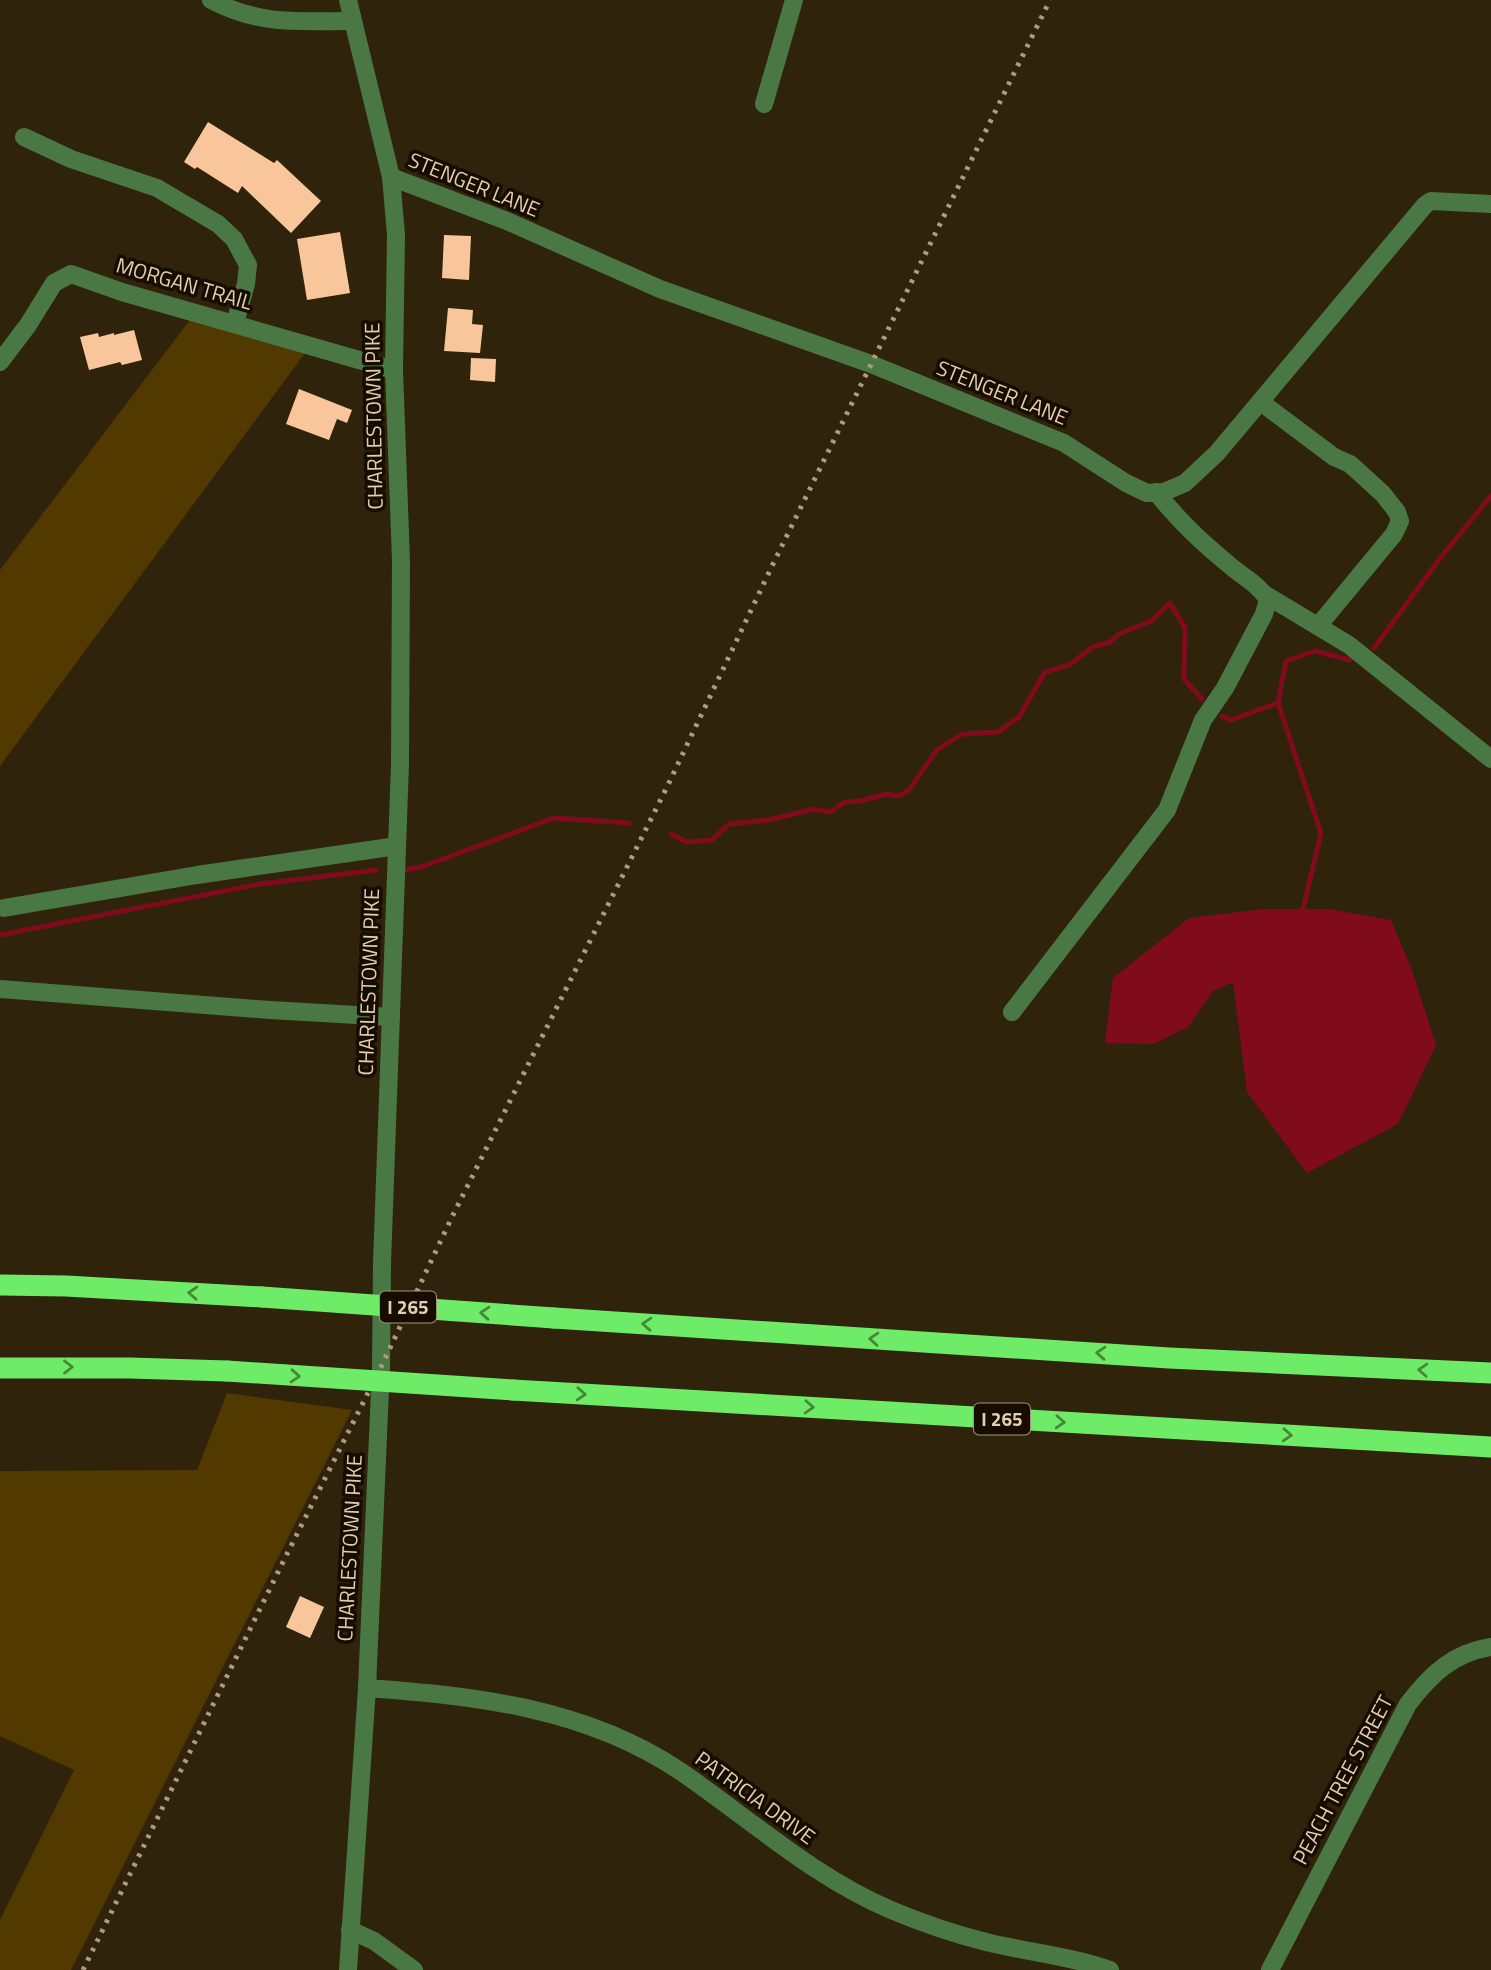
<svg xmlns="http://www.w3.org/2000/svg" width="1491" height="1970" font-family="'Titillium Web',sans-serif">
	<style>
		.green { fill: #513900 }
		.water { fill: #800b1b }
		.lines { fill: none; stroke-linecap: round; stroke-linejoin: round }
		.stream { stroke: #800b1b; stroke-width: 5 }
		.building { fill: #f9c69b }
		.minor { stroke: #497845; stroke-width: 18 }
		.highway { stroke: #6fec67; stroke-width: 21 }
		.rail { stroke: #ad9c7e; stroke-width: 5; stroke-dasharray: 3.5 7; stroke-linecap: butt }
		.highway-bridge { stroke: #6fec67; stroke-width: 21 }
		.oneway { stroke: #478739 }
		.labels { text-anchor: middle; stroke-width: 7; stroke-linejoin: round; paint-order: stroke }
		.shield { fill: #170c00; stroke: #a59479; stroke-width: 2 }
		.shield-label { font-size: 19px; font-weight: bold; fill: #e2cfad }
		.street-label { font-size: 21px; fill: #e2cfad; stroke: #170c00 }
	</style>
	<rect width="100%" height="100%" fill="#2f230c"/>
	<g class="green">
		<polygon points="196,312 311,345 0,766 0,570"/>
		<polygon points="227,1393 352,1410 71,1970 0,1970 0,1920 74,1770 0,1736 0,1471 197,1470"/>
	</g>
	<polygon class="water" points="1263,909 1329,909 1391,920 1412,970 1436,1045 1398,1124 1307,1173 1247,1092 1233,982 1213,991 1188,1027 1154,1044 1105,1043 1113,978 1189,918"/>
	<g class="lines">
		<g class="stream">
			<polyline points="1374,648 1441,557 1491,496"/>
			<polyline points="1278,703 1321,833 1303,909"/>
			<polyline points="1222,716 1231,720 1278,703 1286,661 1315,651 1350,660"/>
			<polyline points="671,834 687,842 712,840 729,824 769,820 814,809 830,812 845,802 860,801 886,794 898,796 908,791 937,750 962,734 998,732 1019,717 1045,672 1069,665 1093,647 1110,642 1119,634 1151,621 1170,603 1185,628 1184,679 1202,699"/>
			<polyline points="405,870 424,866 554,818 629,823"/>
			<polyline points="0,935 260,884 376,870"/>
		</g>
	</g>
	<g class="building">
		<polygon points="208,122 274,163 277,160 321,201 291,233 242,186 238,193 197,167 195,169 184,162"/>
		<polygon points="340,232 350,293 307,300 297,239"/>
		<polygon points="444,235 471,236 469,280 442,278"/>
		<polygon points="448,308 473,310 472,324 483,325 480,353 444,351"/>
		<polygon points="134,330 142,360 122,365 120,362 89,370 80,337 98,333 99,337 114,333 114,335"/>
		<polygon points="471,358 496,359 495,382 470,380"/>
		<polygon points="299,389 352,410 347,423 337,419 329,440 286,424"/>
		<polygon points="300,1596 324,1607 310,1638 286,1627"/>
	</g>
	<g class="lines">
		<g class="minor">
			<path d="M211,0C261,26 298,21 352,21"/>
			<polyline points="348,0 391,177 396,235 394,370 401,561 400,764 382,1263 381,1367 367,1688 348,1970"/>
			<polyline points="764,104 794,0"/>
			<polyline points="24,137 71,159 157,188 218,224 234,239 248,265 246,284 235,323"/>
			<polyline points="391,177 507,221 660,289 871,364 1064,443 1126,483 1147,493 1164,492 1185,483 1217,453 1425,205 1431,201 1491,204"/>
			<polyline points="0,362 28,325 54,283 71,274 122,292 394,370"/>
			<polyline points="1262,403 1334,457 1350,464 1383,494 1397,512 1400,521 1394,534 1318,626"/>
			<polyline points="1264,594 1349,645 1491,759"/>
			<polyline points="4,908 197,875 397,846"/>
			<polyline points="0,989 270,1010 391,1017"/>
			<path d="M1012,1012L1167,810L1203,720L1225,688L1264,614L1268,600C1258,583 1241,576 1227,563C1200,541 1177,519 1156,492"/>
			<path d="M367,1688C477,1696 586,1708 680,1771C750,1819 812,1876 891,1910C922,1923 954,1934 986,1942C1027,1952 1071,1956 1110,1970"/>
			<polyline points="350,1930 374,1941 414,1970"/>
			<path d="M1270,1970L1408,1704C1431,1674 1453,1653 1491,1647"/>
		</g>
		<g class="highway">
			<polyline points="0,1285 66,1286 262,1297"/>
			<polyline points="554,1318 1169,1358 1491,1373"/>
			<polyline points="0,1368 130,1368 227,1371"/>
			<polyline points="513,1390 1491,1447"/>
		</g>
		<polyline class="rail" points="83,1970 283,1562 381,1367 452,1217 667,787 773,564 1050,0"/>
		<g class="highway-bridge">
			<polyline points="262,1297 554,1318"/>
			<polyline points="227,1371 513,1390"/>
		</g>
	</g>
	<defs><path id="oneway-chevron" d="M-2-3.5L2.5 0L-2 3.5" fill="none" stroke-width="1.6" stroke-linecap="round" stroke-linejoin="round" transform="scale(1.75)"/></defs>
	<g class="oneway">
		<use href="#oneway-chevron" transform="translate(193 1293) rotate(-177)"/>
		<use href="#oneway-chevron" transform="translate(485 1313) rotate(-176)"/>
		<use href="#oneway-chevron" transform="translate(647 1324) rotate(-176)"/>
		<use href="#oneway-chevron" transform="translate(874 1339) rotate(-176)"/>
		<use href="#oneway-chevron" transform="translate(1101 1353) rotate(-176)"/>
		<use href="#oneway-chevron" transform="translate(68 1367)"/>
		<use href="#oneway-chevron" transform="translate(1423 1370) rotate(-177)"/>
		<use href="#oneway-chevron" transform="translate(295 1376) rotate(4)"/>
		<use href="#oneway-chevron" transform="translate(581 1394) rotate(3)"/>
		<use href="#oneway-chevron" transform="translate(809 1407) rotate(3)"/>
		<use href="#oneway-chevron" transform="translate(1060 1422) rotate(3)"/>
		<use href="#oneway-chevron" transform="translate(1287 1435) rotate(3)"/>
	</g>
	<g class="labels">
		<g class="shield">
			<rect x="380" y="1291.5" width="56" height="31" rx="5"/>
			<rect x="974" y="1403.5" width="56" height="31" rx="5"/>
		</g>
		<g class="shield-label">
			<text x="408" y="1314">I 265</text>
			<text x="1002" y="1426">I 265</text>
		</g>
		<g class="street-label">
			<text transform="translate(474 185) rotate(22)" y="7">STENGER LANE</text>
			<text transform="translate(184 284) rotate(16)" y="7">MORGAN TRAIL</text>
			<text transform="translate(1002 393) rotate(22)" y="7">STENGER LANE</text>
			<text transform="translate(374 416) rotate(-91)" y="7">CHARLESTOWN PIKE</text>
			<text transform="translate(369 982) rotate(-88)" y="7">CHARLESTOWN PIKE</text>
			<text transform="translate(350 1548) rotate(-87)" y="7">CHARLESTOWN PIKE</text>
			<text transform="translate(1343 1780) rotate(-62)" y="7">PEACH TREE STREET</text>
			<text transform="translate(755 1798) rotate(36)" y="7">PATRICIA DRIVE</text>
		</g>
	</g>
</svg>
